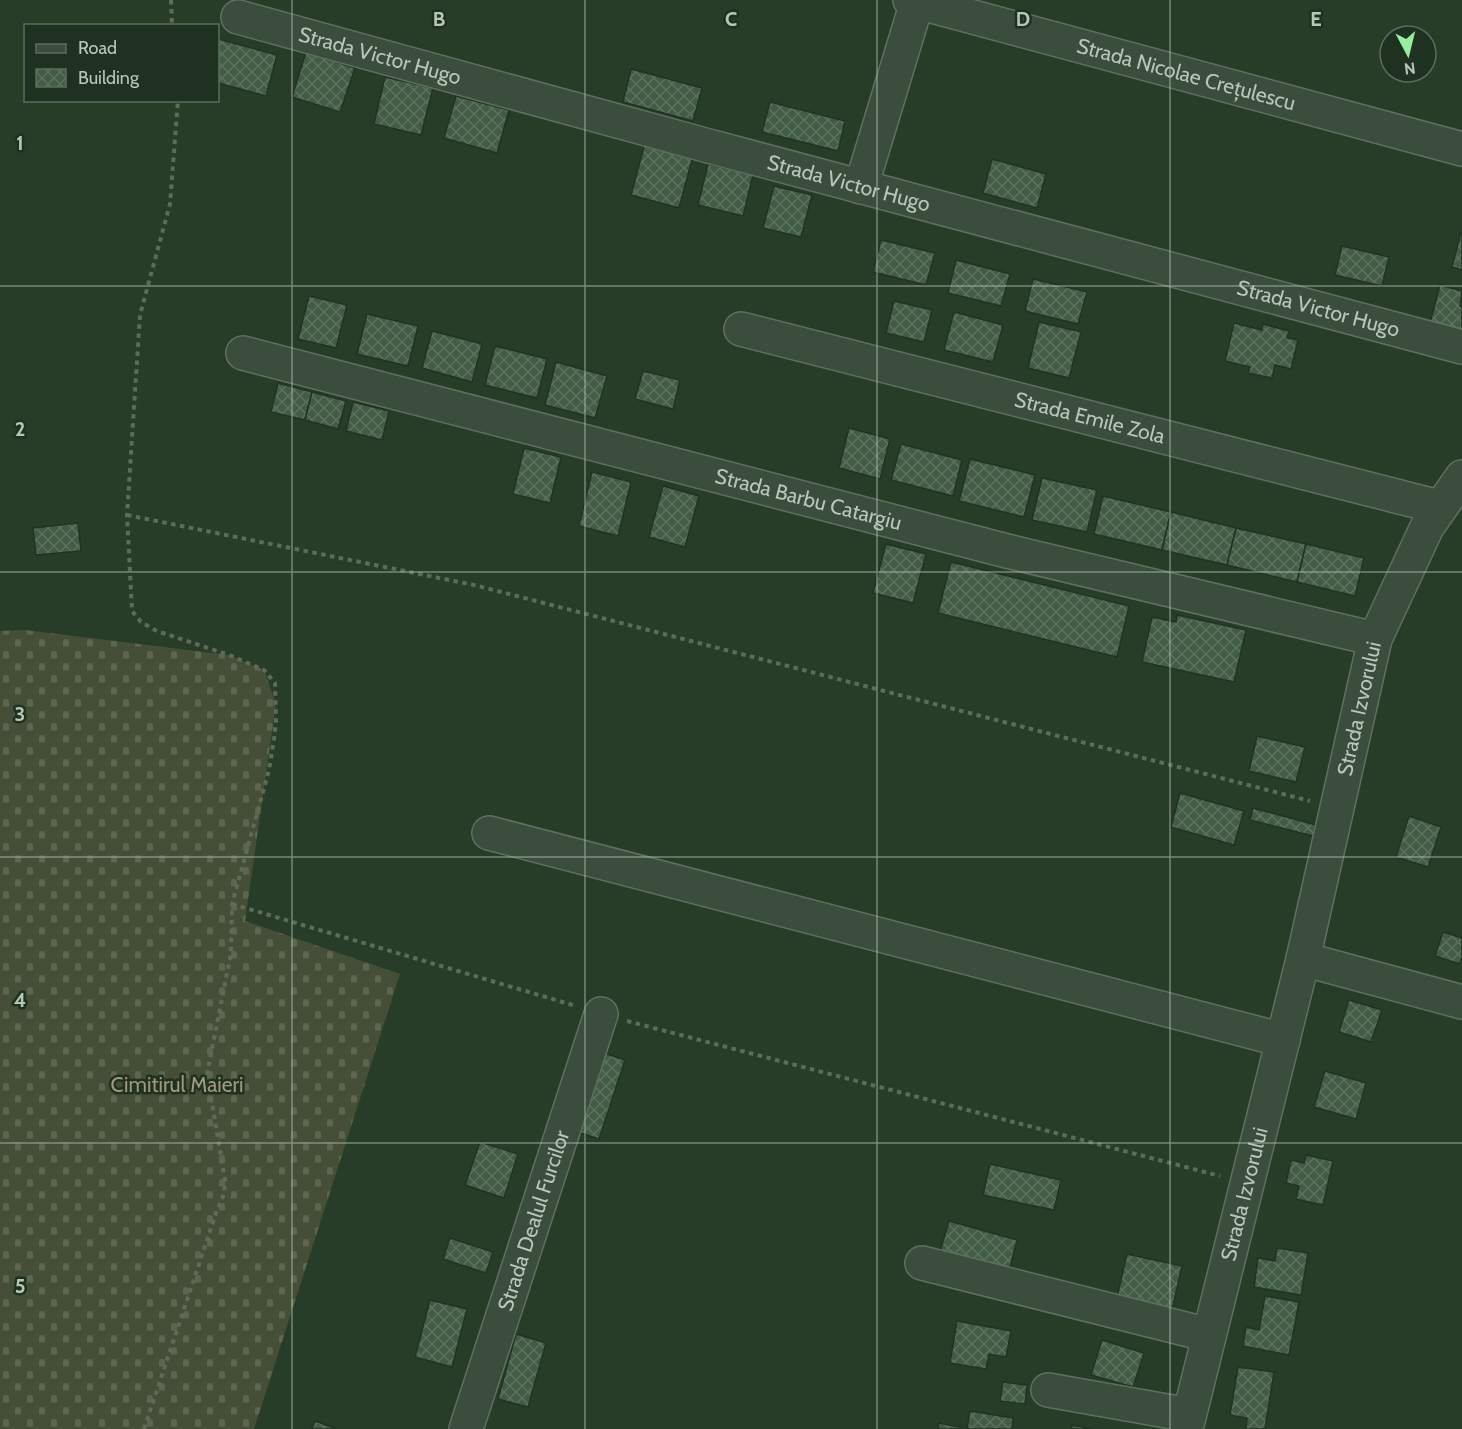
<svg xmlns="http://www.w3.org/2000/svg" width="1462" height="1429" font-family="Cabin,sans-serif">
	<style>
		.cemetery { fill: url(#cemetery-stones) }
		.building { fill: url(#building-cross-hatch); stroke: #213423; stroke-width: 1.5 }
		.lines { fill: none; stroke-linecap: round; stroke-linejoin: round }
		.minor-casing { stroke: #5e7060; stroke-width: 36 }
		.path { stroke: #5e6b57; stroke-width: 4; stroke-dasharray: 4.5 4.5; stroke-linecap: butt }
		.minor { stroke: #3b4d3c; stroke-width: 33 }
		.grid { fill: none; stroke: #b7c8b9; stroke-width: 1.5; stroke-opacity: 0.55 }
		.labels { text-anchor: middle; stroke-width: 5; stroke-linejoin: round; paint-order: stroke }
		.street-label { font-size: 21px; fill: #b7c8b9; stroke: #1f3221 }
		.park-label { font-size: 21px; fill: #a1987e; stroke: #1f3221 }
		.grid-label { font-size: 20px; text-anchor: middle; font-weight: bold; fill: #b7c8b9; stroke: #1f3221; stroke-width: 5; stroke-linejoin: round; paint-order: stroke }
	</style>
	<defs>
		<pattern id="cemetery-stones" width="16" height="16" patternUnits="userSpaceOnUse" patternTransform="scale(1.5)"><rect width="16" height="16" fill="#454e37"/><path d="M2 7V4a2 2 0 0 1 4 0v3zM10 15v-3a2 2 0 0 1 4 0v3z" fill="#5e6652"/></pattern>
		<pattern id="building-cross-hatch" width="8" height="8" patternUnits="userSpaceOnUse" patternTransform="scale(1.5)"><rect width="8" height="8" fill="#435c45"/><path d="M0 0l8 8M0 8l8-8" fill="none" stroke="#5c725e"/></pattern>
	</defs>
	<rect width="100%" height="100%" fill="#273d28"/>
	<polygon class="cemetery" points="25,630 229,655 264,670 276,704 245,921 400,974 254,1429 0,1429 0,631"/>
	<g class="building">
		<polygon points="218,39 277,55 266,96 218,83"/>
		<polygon points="306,52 355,68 340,112 292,97"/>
		<polygon points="631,69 702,88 693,121 623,102"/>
		<polygon points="385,77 433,88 421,135 374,124"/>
		<polygon points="456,96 509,110 497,153 444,138"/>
		<polygon points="770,102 845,121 838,151 762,132"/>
		<polygon points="645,143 693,156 679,208 631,195"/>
		<polygon points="992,159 1046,174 1037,208 983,193"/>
		<polygon points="708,164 753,175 743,216 698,205"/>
		<polygon points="774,186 812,195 801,237 763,228"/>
		<polygon points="1461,232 1462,233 1462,270 1452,267"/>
		<polygon points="881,240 935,253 926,285 873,272"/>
		<polygon points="1342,246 1389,257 1382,286 1335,275"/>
		<polygon points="956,260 1010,274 1001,306 948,293"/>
		<polygon points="1033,279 1087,292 1078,324 1025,311"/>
		<polygon points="1440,285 1462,291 1460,306 1462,307 1462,336 1429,327"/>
		<polygon points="309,296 347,305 336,348 298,339"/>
		<polygon points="894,301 932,310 924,342 886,333"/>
		<polygon points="954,312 1003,325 993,362 944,350"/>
		<polygon points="367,314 418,326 408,366 357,354"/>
		<polygon points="1039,322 1081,332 1069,378 1028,368"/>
		<polygon points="1234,323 1262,330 1263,324 1289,331 1287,338 1298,340 1291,369 1275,365 1272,378 1248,373 1250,367 1225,361"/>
		<polygon points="432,331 482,344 472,382 422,368"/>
		<polygon points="495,346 547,359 537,398 485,385"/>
		<polygon points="556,362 607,376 595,418 545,405"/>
		<polygon points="643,371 680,380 673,409 635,399"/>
		<polygon points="278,383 312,392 305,420 271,412"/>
		<polygon points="312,392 346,401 338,429 305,420"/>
		<polygon points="353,402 389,411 382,440 346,431"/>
		<polygon points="849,428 890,439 880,479 839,468"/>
		<polygon points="901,444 962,460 953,496 891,480"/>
		<polygon points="524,448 561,457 550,503 513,494"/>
		<polygon points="970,459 1035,475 1024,517 959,501"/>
		<polygon points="592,472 631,482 618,536 579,526"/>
		<polygon points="1042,478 1097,490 1087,532 1032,520"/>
		<polygon points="663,486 699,496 685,547 649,537"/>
		<polygon points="1103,496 1171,512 1162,550 1094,534"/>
		<polygon points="1171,512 1236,528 1227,565 1162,550"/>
		<polygon points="78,523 81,551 36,555 33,528"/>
		<polygon points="1236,528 1306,544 1297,582 1227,565"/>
		<polygon points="886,544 926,554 913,603 873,593"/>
		<polygon points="1306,544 1364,558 1355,596 1297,582"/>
		<polygon points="951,562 1129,606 1117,657 938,613"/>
		<polygon points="1177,615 1246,630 1234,682 1142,662 1152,617 1176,622"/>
		<polygon points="1257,736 1305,747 1296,782 1249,771"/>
		<polygon points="1180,793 1244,811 1234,845 1171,827"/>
		<polygon points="1253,808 1316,825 1313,836 1250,820"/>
		<polygon points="1409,816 1441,827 1428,867 1396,857"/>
		<polygon points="1443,932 1462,938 1462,957 1460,964 1435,956"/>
		<polygon points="1349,1000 1382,1010 1371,1042 1339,1032"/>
		<polygon points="598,1051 625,1060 599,1139 571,1130"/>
		<polygon points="1325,1071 1366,1083 1356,1119 1314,1107"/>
		<polygon points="480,1142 518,1154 504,1198 465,1185"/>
		<polygon points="1306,1155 1333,1161 1323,1205 1296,1199 1299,1186 1286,1183 1291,1160 1304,1163"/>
		<polygon points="990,1164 1061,1180 1054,1210 983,1195"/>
		<polygon points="949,1221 1017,1240 1009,1271 940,1252"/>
		<polygon points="450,1238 493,1252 486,1273 443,1259"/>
		<polygon points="1277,1248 1308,1253 1301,1295 1254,1287 1258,1258 1275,1261"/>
		<polygon points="1127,1254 1182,1266 1172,1310 1117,1297"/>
		<polygon points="1265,1296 1299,1302 1289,1355 1243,1346 1246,1327 1259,1330"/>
		<polygon points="430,1300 467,1309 452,1367 415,1357"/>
		<polygon points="957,1321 1011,1331 1006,1357 989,1354 986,1369 950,1363"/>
		<polygon points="516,1334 546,1343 528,1407 498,1399"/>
		<polygon points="1102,1340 1144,1353 1133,1387 1091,1375"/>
		<polygon points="1238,1367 1274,1372 1265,1429 1246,1429 1247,1418 1230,1415"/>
		<polygon points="1003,1382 1027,1385 1025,1404 1000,1401"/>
		<polygon points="970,1411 1013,1418 1012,1429 967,1429"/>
		<polygon points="315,1421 335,1428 335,1429 312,1429"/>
		<polygon points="939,1423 960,1427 959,1429 938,1429"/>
		<polygon points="1072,1425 1092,1429 1071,1429"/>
	</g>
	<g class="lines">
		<g class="minor-casing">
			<g id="minor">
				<path id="s1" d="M910,0L1462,149"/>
				<path id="s2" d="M238,17L705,145L1462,347"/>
				<polyline points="861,187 917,2"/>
				<path id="s3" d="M741,329L1439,507"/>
				<path id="s4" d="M243,353L1007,551L1375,639"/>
				<polyline points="489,833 1283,1040"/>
				<polyline points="1303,959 1462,1002"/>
				<polyline points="922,1263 1209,1335"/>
				<polyline points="1048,1390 1189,1415"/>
				<path id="s5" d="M466,1429L601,1014"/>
				<path id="s6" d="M1186,1429L1303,959L1375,639L1427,527L1462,477"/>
			</g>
		</g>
		<g class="path">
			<polyline points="171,0 172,26"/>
			<polyline points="127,515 474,585 1310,801"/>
			<polyline points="232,904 576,1006"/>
			<polyline points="627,1021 1220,1176"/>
			<polyline points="144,1429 216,1213 224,1194 225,1180 207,1074 231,953 232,904 269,770 274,739 276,721 275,683 264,670 229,655 157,631 141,622 132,611 127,515 140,315 170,204 178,100"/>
		</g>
		<use href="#minor" class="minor"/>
	</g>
	<path class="grid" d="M292,0V1429M585,0V1429M877,0V1429M1170,0V1429M0,286H1462M0,572H1462M0,857H1462M0,1143H1462"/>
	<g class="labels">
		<g class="street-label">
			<text dy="7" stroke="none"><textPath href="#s2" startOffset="147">Strada Victor Hugo</textPath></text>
			<text dy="7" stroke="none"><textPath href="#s1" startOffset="286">Strada Nicolae Crețulescu</textPath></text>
			<text dy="7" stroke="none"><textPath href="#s2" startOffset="633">Strada Victor Hugo</textPath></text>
			<text dy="7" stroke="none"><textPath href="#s2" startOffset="1119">Strada Victor Hugo</textPath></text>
			<text dy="7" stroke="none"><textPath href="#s3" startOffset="360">Strada Emile Zola</textPath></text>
			<text dy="7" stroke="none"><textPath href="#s4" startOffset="584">Strada Barbu Catargiu</textPath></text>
			<text dy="7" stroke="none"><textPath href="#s6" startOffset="741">Strada Izvorului</textPath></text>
			<text dy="7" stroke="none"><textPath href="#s6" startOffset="242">Strada Izvorului</textPath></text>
			<text dy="7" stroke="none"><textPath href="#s5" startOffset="219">Strada Dealul Furcilor</textPath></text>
		</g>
		<g class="park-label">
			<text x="177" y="1092">Cimitirul Maieri</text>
		</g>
	</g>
	<g class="grid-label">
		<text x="439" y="26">B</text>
		<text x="731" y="26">C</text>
		<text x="1023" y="26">D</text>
		<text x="1316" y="26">E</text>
		<text x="20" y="150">1</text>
		<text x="20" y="436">2</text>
		<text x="20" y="721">3</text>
		<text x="20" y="1007">4</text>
		<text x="20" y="1293">5</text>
	</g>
	<rect x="24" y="24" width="195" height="78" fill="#1f3221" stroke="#5c6e5e" stroke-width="1.5"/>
	<rect x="36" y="44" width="30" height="9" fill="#3b4d3c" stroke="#5c6e5e" stroke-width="1.5"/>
	<text x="78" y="54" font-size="18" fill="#b7c8b9">Road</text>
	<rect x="36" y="69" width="30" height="18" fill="url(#building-cross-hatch)" stroke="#5c6e5e" stroke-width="1.5"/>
	<text x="78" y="84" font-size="18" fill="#b7c8b9">Building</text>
	<g transform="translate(1408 54) rotate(173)"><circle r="28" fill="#1f3221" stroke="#5c6e5e" stroke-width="1.5"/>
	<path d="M0-4.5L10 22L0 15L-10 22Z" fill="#95ef9f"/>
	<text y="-9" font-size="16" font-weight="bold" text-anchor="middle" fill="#b7c8b9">N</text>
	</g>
</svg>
